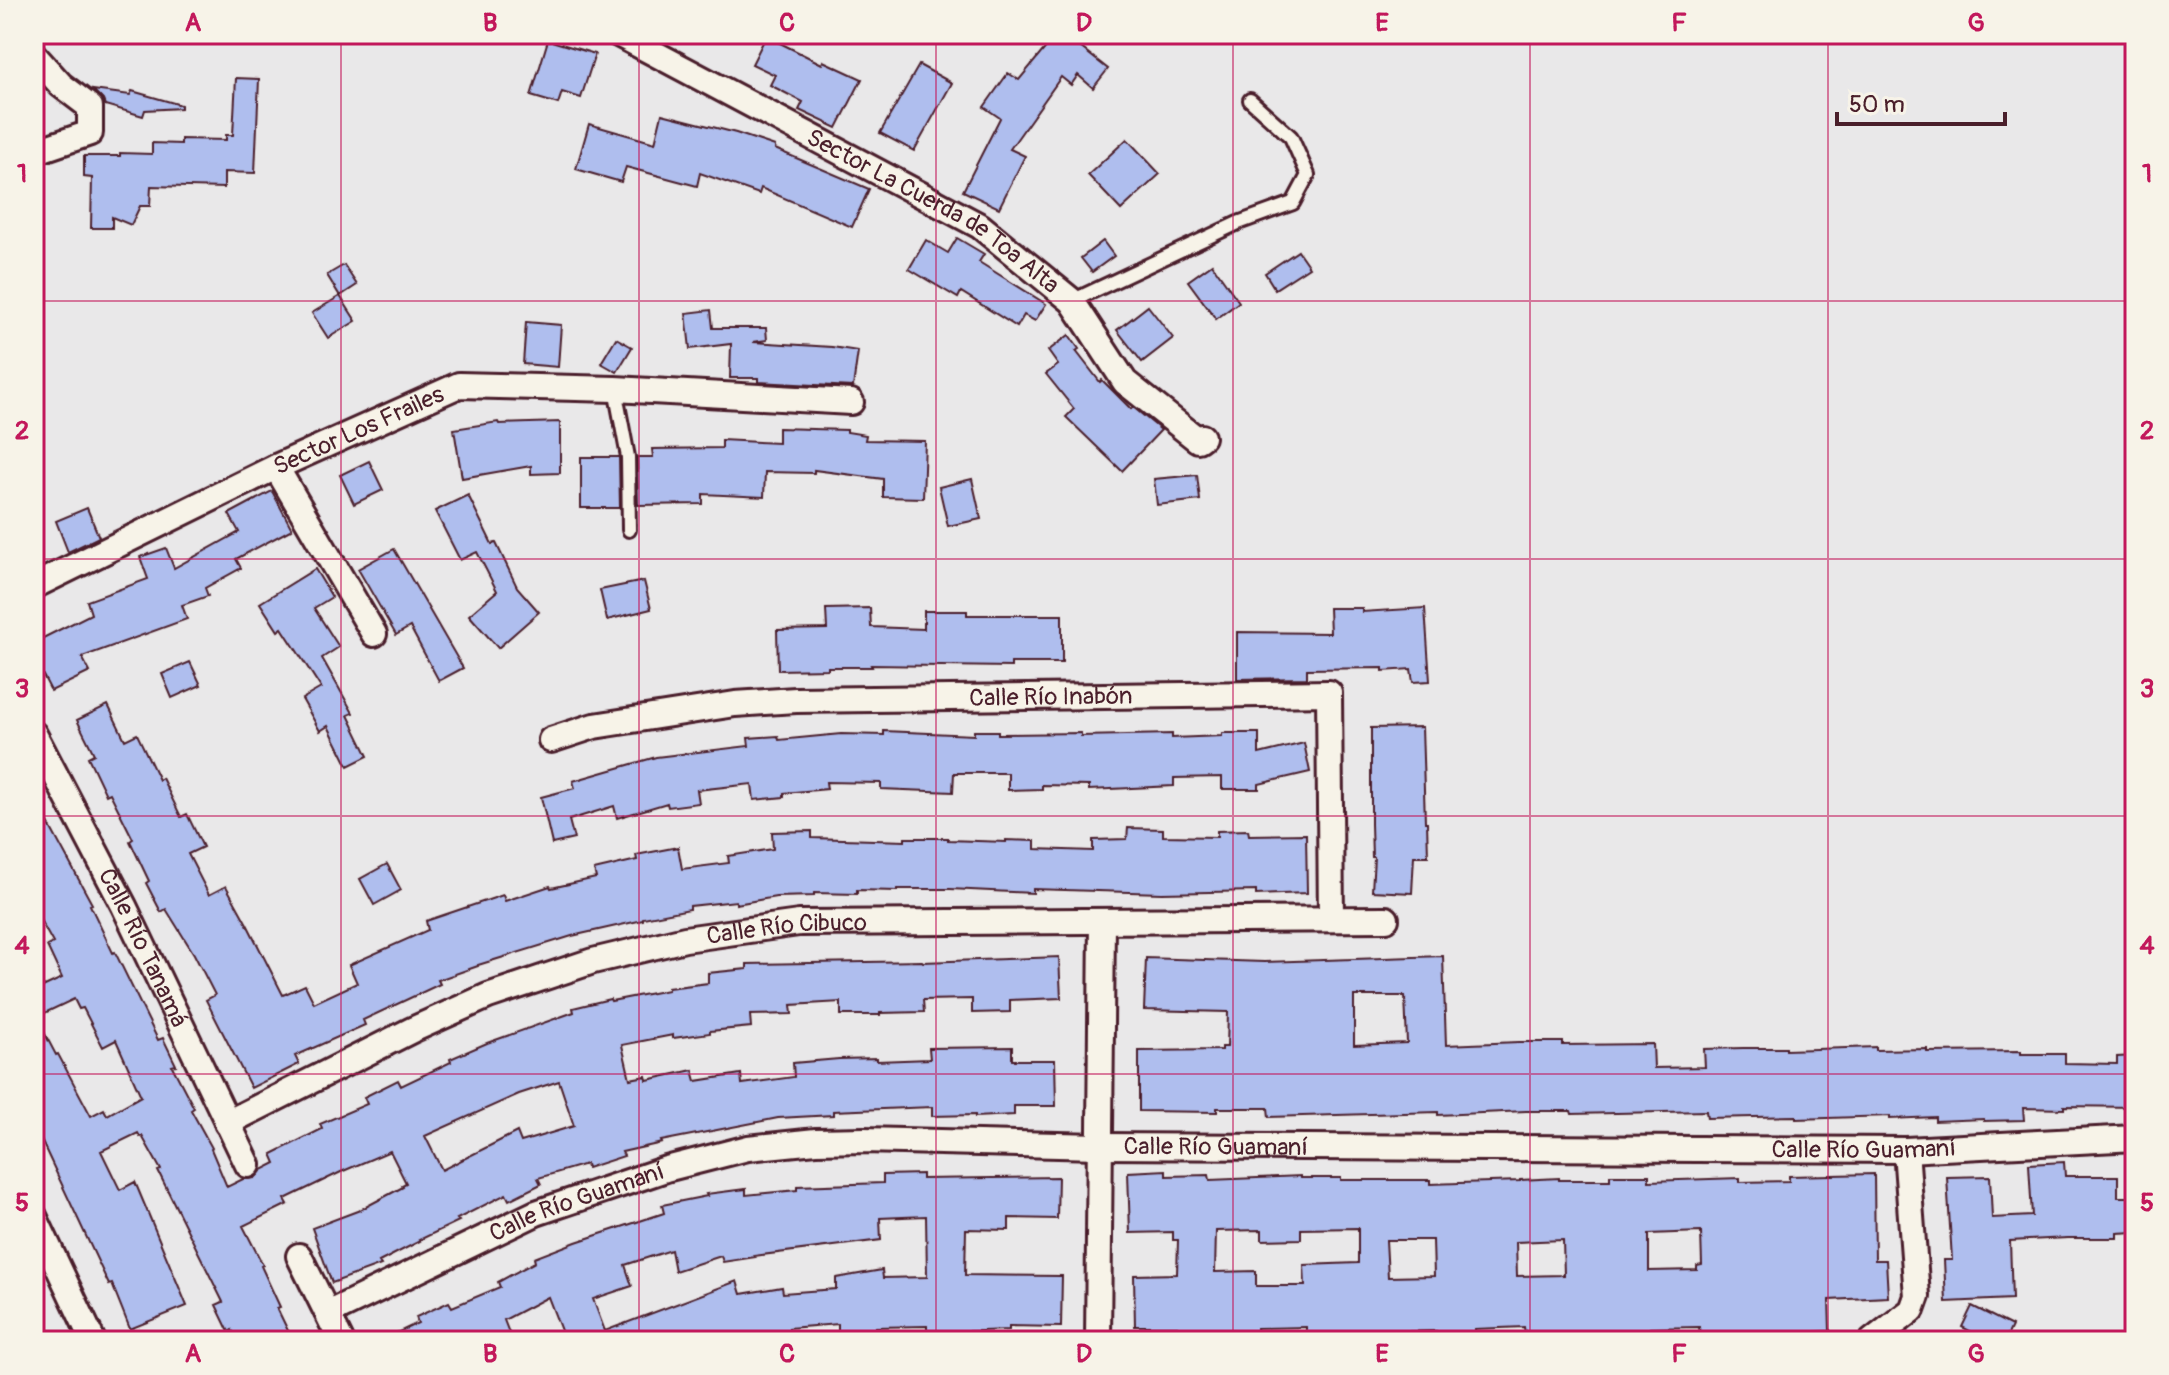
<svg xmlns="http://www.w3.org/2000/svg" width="2169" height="1375" font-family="Pangolin,sans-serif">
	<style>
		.building { fill: #afbeee; stroke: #4a1f2b; stroke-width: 2; fill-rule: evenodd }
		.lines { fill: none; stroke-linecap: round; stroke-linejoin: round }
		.service-casing { stroke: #4a1f2b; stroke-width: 18 }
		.minor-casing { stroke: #4a1f2b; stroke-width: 30 }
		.service { stroke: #f7f3e8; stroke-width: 12 }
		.minor { stroke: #f7f3e8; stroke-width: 24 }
		.grid { fill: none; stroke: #c2185b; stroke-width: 2; stroke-opacity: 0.55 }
		.labels { text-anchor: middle; stroke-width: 7; stroke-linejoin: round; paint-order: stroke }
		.street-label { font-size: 24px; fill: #4a1f2b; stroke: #f7f3e8 }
		.neatline { fill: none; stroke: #c2185b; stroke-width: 3 }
		.grid-label { font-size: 26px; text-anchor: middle; font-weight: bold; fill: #c2185b }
	</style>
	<rect width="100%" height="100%" fill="#e9e8e9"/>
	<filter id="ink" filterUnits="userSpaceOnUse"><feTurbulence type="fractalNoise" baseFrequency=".0125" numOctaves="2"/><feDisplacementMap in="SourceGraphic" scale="16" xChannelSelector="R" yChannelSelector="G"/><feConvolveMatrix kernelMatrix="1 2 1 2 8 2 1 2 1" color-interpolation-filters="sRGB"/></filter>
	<g filter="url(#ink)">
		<g class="building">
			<polygon points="1057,34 1082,34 1075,43 1108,69 1093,88 1078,75 1071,85 1061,77 1010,149 1025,156 999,208 963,191 1000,118 984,107 1008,73 1019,80"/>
			<polygon points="766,36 822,64 823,61 862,79 837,128 799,110 803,102 770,85 775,75 752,64"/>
			<polygon points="548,40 595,54 581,98 562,92 558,104 531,96"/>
			<polygon points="919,65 952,83 914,151 880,133"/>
			<polygon points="236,78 259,79 255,173 224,172 224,188 151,186 150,206 140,206 131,225 112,217 112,228 91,228 92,178 84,177 84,156 120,156 120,153 152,154 152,143 181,144 181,139 226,140 226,135 233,135"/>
			<polygon points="93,90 130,95 132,91 181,105 181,108 145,110 143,116 105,105 103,100"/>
			<polygon points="662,114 736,133 775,146 775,149 869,189 852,227 761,188 759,194 700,173 697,186 626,167 621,182 576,169 589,124 655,143"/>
			<polygon points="1127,139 1160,174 1121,210 1088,175"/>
			<polygon points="957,238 984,254 979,262 1046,304 1035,321 1024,315 1017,327 961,292 958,298 909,269 926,240 948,253"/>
			<polygon points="1103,241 1114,256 1092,272 1081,258"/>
			<polygon points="1298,251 1309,267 1275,289 1265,273"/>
			<polygon points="1212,264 1239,302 1216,319 1188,281"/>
			<polygon points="344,265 357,285 340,296 327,275"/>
			<polygon points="340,296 356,321 328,338 312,313"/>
			<polygon points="1148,306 1173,338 1142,362 1117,330"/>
			<polygon points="711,310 713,328 766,328 767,340 753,342 832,347 858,351 853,387 758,382 758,378 730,378 731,344 690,349 686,313"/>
			<polygon points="526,322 561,325 558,367 523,364"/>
			<polygon points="1069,335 1079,349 1076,351 1100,382 1102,380 1131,409 1133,407 1161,430 1122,471 1066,417 1074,409 1046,374 1058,365 1048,351"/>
			<polygon points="616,338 632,347 617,372 601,363"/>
			<polygon points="498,422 499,424 560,422 560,473 531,474 531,466 462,478 454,429"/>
			<polygon points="778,428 847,430 847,432 866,435 865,440 925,441 923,498 883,497 883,479 814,470 814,473 765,472 764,497 703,494 703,504 638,505 637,457 653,457 652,449 722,448 722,440 778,443"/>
			<polygon points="581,457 619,457 620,508 581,508"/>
			<polygon points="369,461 383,490 354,504 340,475"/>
			<polygon points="1197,475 1200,500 1157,505 1154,479"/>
			<polygon points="972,479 981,519 948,526 939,487"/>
			<polygon points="272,491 292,529 236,559 241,568 205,588 208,596 182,605 187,619 82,657 90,672 51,691 34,658 34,651 41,648 37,641 91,614 87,601 148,579 140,557 166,548 174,568 239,532 229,514"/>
			<polygon points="468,495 492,544 496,543 517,587 539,612 498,648 469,615 497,591 477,552 460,560 435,511"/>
			<polygon points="87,508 99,537 68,552 56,521"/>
			<polygon points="394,549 463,668 439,681 410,627 396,635 358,569"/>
			<polygon points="315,569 332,597 314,608 339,647 322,658 353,713 348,715 368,756 348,766 328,726 320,731 302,699 321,688 282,628 278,631 260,603"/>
			<polygon points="644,581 651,609 607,620 600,590"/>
			<polygon points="870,608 871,627 924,629 924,611 967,611 967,615 1062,615 1062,663 1011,663 1011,667 871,665 872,667 828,667 828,669 778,670 777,630 827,629 826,609"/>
			<polygon points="1329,608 1362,608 1362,612 1425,608 1430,681 1413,682 1411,669 1383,671 1383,668 1307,669 1307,678 1237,679 1237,632 1330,633"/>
			<polygon points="190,662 201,685 172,698 162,674"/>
			<polygon points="108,705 125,740 137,734 159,780 162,778 181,817 187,814 203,847 188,854 209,895 226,886 247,924 283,995 305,985 314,1003 357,983 349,965 428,930 426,921 503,895 505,901 550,886 551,888 596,878 594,870 637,860 636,855 678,847 682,869 729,863 728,856 773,849 772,832 812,831 812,838 905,841 905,838 948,838 948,840 1006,842 1006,840 1035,841 1035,849 1093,851 1093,840 1127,839 1128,828 1163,829 1163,836 1217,837 1217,831 1248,830 1249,835 1306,834 1307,893 1256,895 1256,891 1162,893 1033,889 1033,893 950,889 897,889 897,891 857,890 857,894 814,893 814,896 776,897 736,904 736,901 690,906 690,909 643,918 643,920 572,936 478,965 478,966 438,980 440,984 363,1020 365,1025 295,1056 299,1064 251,1088 206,1000 215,995 194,954 166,909 161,912 146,883 149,881 130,841 133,839 110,793 106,795 88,757 94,754 77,720"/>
			<polygon points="1422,727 1425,822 1427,822 1428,856 1414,856 1412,893 1372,891 1374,857 1372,857 1371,824 1371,728"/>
			<polygon points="884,731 974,735 974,731 998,731 998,734 1081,733 1081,736 1172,734 1172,738 1222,736 1222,733 1259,733 1259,754 1304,743 1310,772 1259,784 1259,789 1222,789 1222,777 1174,778 1174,786 1089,790 1089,786 1042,785 1042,789 1008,790 1008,773 954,773 953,792 881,789 881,783 826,782 827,789 784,793 784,797 754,800 752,784 697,790 699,803 668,807 667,803 617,818 614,806 569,820 574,839 552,844 541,797 575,788 573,781 656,757 749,746 748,738 778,736 779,740 841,734 884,735"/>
			<path d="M34,797L92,904L90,905L113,953L115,952L158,1040L163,1038L176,1065L172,1066L194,1108L191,1110L212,1148L211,1149L227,1187L243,1179L255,1178L262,1170L276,1163L272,1154L322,1129L320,1124L367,1104L364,1097L398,1080L401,1086L451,1062L450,1059L487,1043L574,1012L573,1008L610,999L611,1001L668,990V988L708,983V973L747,969V964L922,961L923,962L1059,957L1061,998L1010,1000V1012L972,1013V999L923,1000L924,1012L880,1013V1015H841V1002L791,1005L792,1014L750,1015L751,1027L710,1031V1033L673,1038V1035L622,1045L630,1079L646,1076L647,1080L693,1070L696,1081L741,1074L742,1084L794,1077L793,1063L839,1059L877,1058V1061L930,1059L929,1048L1012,1047V1060H1055L1056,1106H1014V1115L975,1117V1115L932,1116V1107L833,1111V1115L778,1118L661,1141L662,1143L622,1152L624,1156L587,1168L586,1164L538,1178L541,1184L509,1200L506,1194L457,1219L459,1221L419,1240L420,1241L379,1262L381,1265L332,1283L312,1228L360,1210L403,1187L402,1185L406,1183L390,1151L341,1172L285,1199L288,1204L243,1226L263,1265L261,1266L280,1307L277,1308L293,1341H237L232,1330L229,1332L216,1305L223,1302L158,1171L161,1170L142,1136L140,1137L138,1133L101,1151L120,1190L135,1182L187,1306L130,1329L112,1284L109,1285L34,1125V991L62,978L47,946L53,943L34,909ZM74,999L79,1009L83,1008L103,1047L116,1040L141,1096L107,1115L104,1109L91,1116L58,1054L56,1055L36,1017ZM559,1081L574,1126L521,1142L517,1132L442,1170L425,1136L519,1094Z"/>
			<polygon points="387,864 401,890 374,905 360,879"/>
			<path d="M1443,956L1446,1045L1519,1042H1563V1045L1653,1044L1654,1068L1705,1067L1704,1049L1743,1048H1786V1050L1876,1047V1050L1927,1049V1052L2021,1051V1054H2065V1063L2117,1064V1057L2135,1056V1107L2064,1106V1109L2023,1108L2024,1120L1984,1121V1119L1935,1121V1117L1890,1119V1116L1796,1119V1116L1707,1118L1706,1111L1572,1114L1571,1111H1526L1438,1115V1112L1269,1117L1268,1108H1217V1112L1139,1111V1051L1222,1050V1047H1227L1228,1012L1144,1010L1146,958L1264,962ZM1354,996H1405L1407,1043L1354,1045Z"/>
			<polygon points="2064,1162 2065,1176 2118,1176 2118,1197 2135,1197 2135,1232 2117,1233 2117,1238 2068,1238 2010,1241 2012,1299 1946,1302 1944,1260 1952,1260 1947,1177 1990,1176 1992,1218 2032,1216 2029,1164"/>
			<path d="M1166,1170V1176L1209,1175L1210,1180L1301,1176V1178H1341V1180H1430V1184L1520,1181V1180L1559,1178V1180H1610V1175H1649V1181L1740,1178V1182L1789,1181V1176L1874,1174L1875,1260H1886L1888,1297L1829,1300L1830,1331L1785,1334L1700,1335L1699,1327L1650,1328V1334L1567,1337L1566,1333L1525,1334L1524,1327L1475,1329V1332L1436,1334V1331L1306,1334V1327L1257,1328V1331L1215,1332H1177V1326H1135L1134,1275L1177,1274L1178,1240H1173V1232L1130,1233L1128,1172ZM1358,1228V1263L1304,1265L1305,1286H1256V1271L1215,1272L1216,1231L1262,1230V1240L1301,1239V1229ZM1701,1232L1702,1265L1697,1266V1270L1649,1271V1234ZM1386,1240H1433L1434,1276L1388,1277ZM1563,1240L1564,1275L1517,1276L1516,1242Z"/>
			<path d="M922,1174V1179L1058,1177L1057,1219L1009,1218V1230L966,1229L965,1275L1062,1276L1061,1327L1009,1326V1330L927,1333V1326L875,1327V1332L838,1333V1324L789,1328L790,1338L775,1341H565L548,1297L504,1320L509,1333L489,1341H380L418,1323L416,1317L449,1302L452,1307L500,1287L498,1282L535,1262L534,1258L576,1242L664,1213L662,1205L707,1196L706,1194L746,1189V1195L797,1190V1186L883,1183V1175ZM926,1216L927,1277L883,1278L882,1270L836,1278V1289L783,1293L782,1287L741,1294L737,1281L605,1331L593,1299L632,1286L625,1265L671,1250L675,1271L721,1256L723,1262L755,1257L754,1256L881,1240L880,1218Z"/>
			<polygon points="1972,1306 2012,1326 2005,1341 1989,1341 1962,1327"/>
		</g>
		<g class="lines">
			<g class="service-casing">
				<g id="service">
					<polyline points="1072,301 1238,223 1293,203 1308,175 1291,137 1250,100"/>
					<polyline points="615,389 628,457 629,530"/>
				</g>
			</g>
			<g class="minor-casing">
				<g id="minor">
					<path id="s1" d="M618,34L980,226L1072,301L1125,382L1198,440L1202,437"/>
					<polyline points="34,55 61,85 90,107 90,133 34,152"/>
					<polyline points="276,467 374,634"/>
					<path id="s2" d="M34,586L276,467L459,385L615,389L851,402"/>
					<path id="s3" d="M34,734L124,906L248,1165"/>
					<path id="s4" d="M551,740L594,726L735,704L796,700L1329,693L1331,919"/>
					<path id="s5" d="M227,1123L412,1030L488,996L593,961L685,939L799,923L1386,919"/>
					<polyline points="34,1216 93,1341"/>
					<polyline points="299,1256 341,1341"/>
					<path id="s6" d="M329,1313L536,1213L666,1169L748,1148L816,1141L864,1140L1099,1146L1906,1150L2135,1138"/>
					<polyline points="1098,1341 1102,921"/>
					<polyline points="1872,1341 1912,1310 1917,1296 1906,1150"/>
				</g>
			</g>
			<use href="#service" class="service"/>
			<use href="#minor" class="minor"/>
		</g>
	</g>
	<path class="grid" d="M341,34V1341M639,34V1341M936,34V1341M1233,34V1341M1530,34V1341M1828,34V1341M34,301H2135M34,559H2135M34,816H2135M34,1074H2135"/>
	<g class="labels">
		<g class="street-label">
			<text dy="8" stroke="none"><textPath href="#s1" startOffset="362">Sector La Cuerda de Toa Alta</textPath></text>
			<text dy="8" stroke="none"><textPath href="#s2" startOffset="360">Sector Los Frailes</textPath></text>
			<text dy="8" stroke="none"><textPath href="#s4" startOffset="504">Calle Río Inabón</textPath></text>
			<text dy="8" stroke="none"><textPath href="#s5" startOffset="598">Calle Río Cibuco</textPath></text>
			<text dy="8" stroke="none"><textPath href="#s3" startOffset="240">Calle Río Tanamá</textPath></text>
			<text dy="8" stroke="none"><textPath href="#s6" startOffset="920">Calle Río Guamaní</textPath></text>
			<text dy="8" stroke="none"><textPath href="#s6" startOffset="1568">Calle Río Guamaní</textPath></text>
			<text dy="8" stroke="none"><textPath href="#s6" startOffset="272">Calle Río Guamaní</textPath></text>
		</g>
	</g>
	<rect width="2169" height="1375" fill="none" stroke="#f7f3e8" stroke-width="88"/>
	<path d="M1837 112v12h168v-12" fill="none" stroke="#4a1f2b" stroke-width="4"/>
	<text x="1849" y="112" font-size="24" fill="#4a1f2b" stroke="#f7f3e8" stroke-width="6" paint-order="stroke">50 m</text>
	<rect x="44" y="44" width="2081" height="1287" class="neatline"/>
	<g class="grid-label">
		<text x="193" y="31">A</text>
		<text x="490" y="31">B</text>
		<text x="787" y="31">C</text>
		<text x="1084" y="31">D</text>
		<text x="1382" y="31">E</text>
		<text x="1679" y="31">F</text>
		<text x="1976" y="31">G</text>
		<text x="22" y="182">1</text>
		<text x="2147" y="182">1</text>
		<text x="22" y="439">2</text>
		<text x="2147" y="439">2</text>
		<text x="22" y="697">3</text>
		<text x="2147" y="697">3</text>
		<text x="22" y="954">4</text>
		<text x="2147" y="954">4</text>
		<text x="22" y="1211">5</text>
		<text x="2147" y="1211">5</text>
		<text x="193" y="1362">A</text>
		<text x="490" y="1362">B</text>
		<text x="787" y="1362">C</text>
		<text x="1084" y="1362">D</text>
		<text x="1382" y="1362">E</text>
		<text x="1679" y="1362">F</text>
		<text x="1976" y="1362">G</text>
	</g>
</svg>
